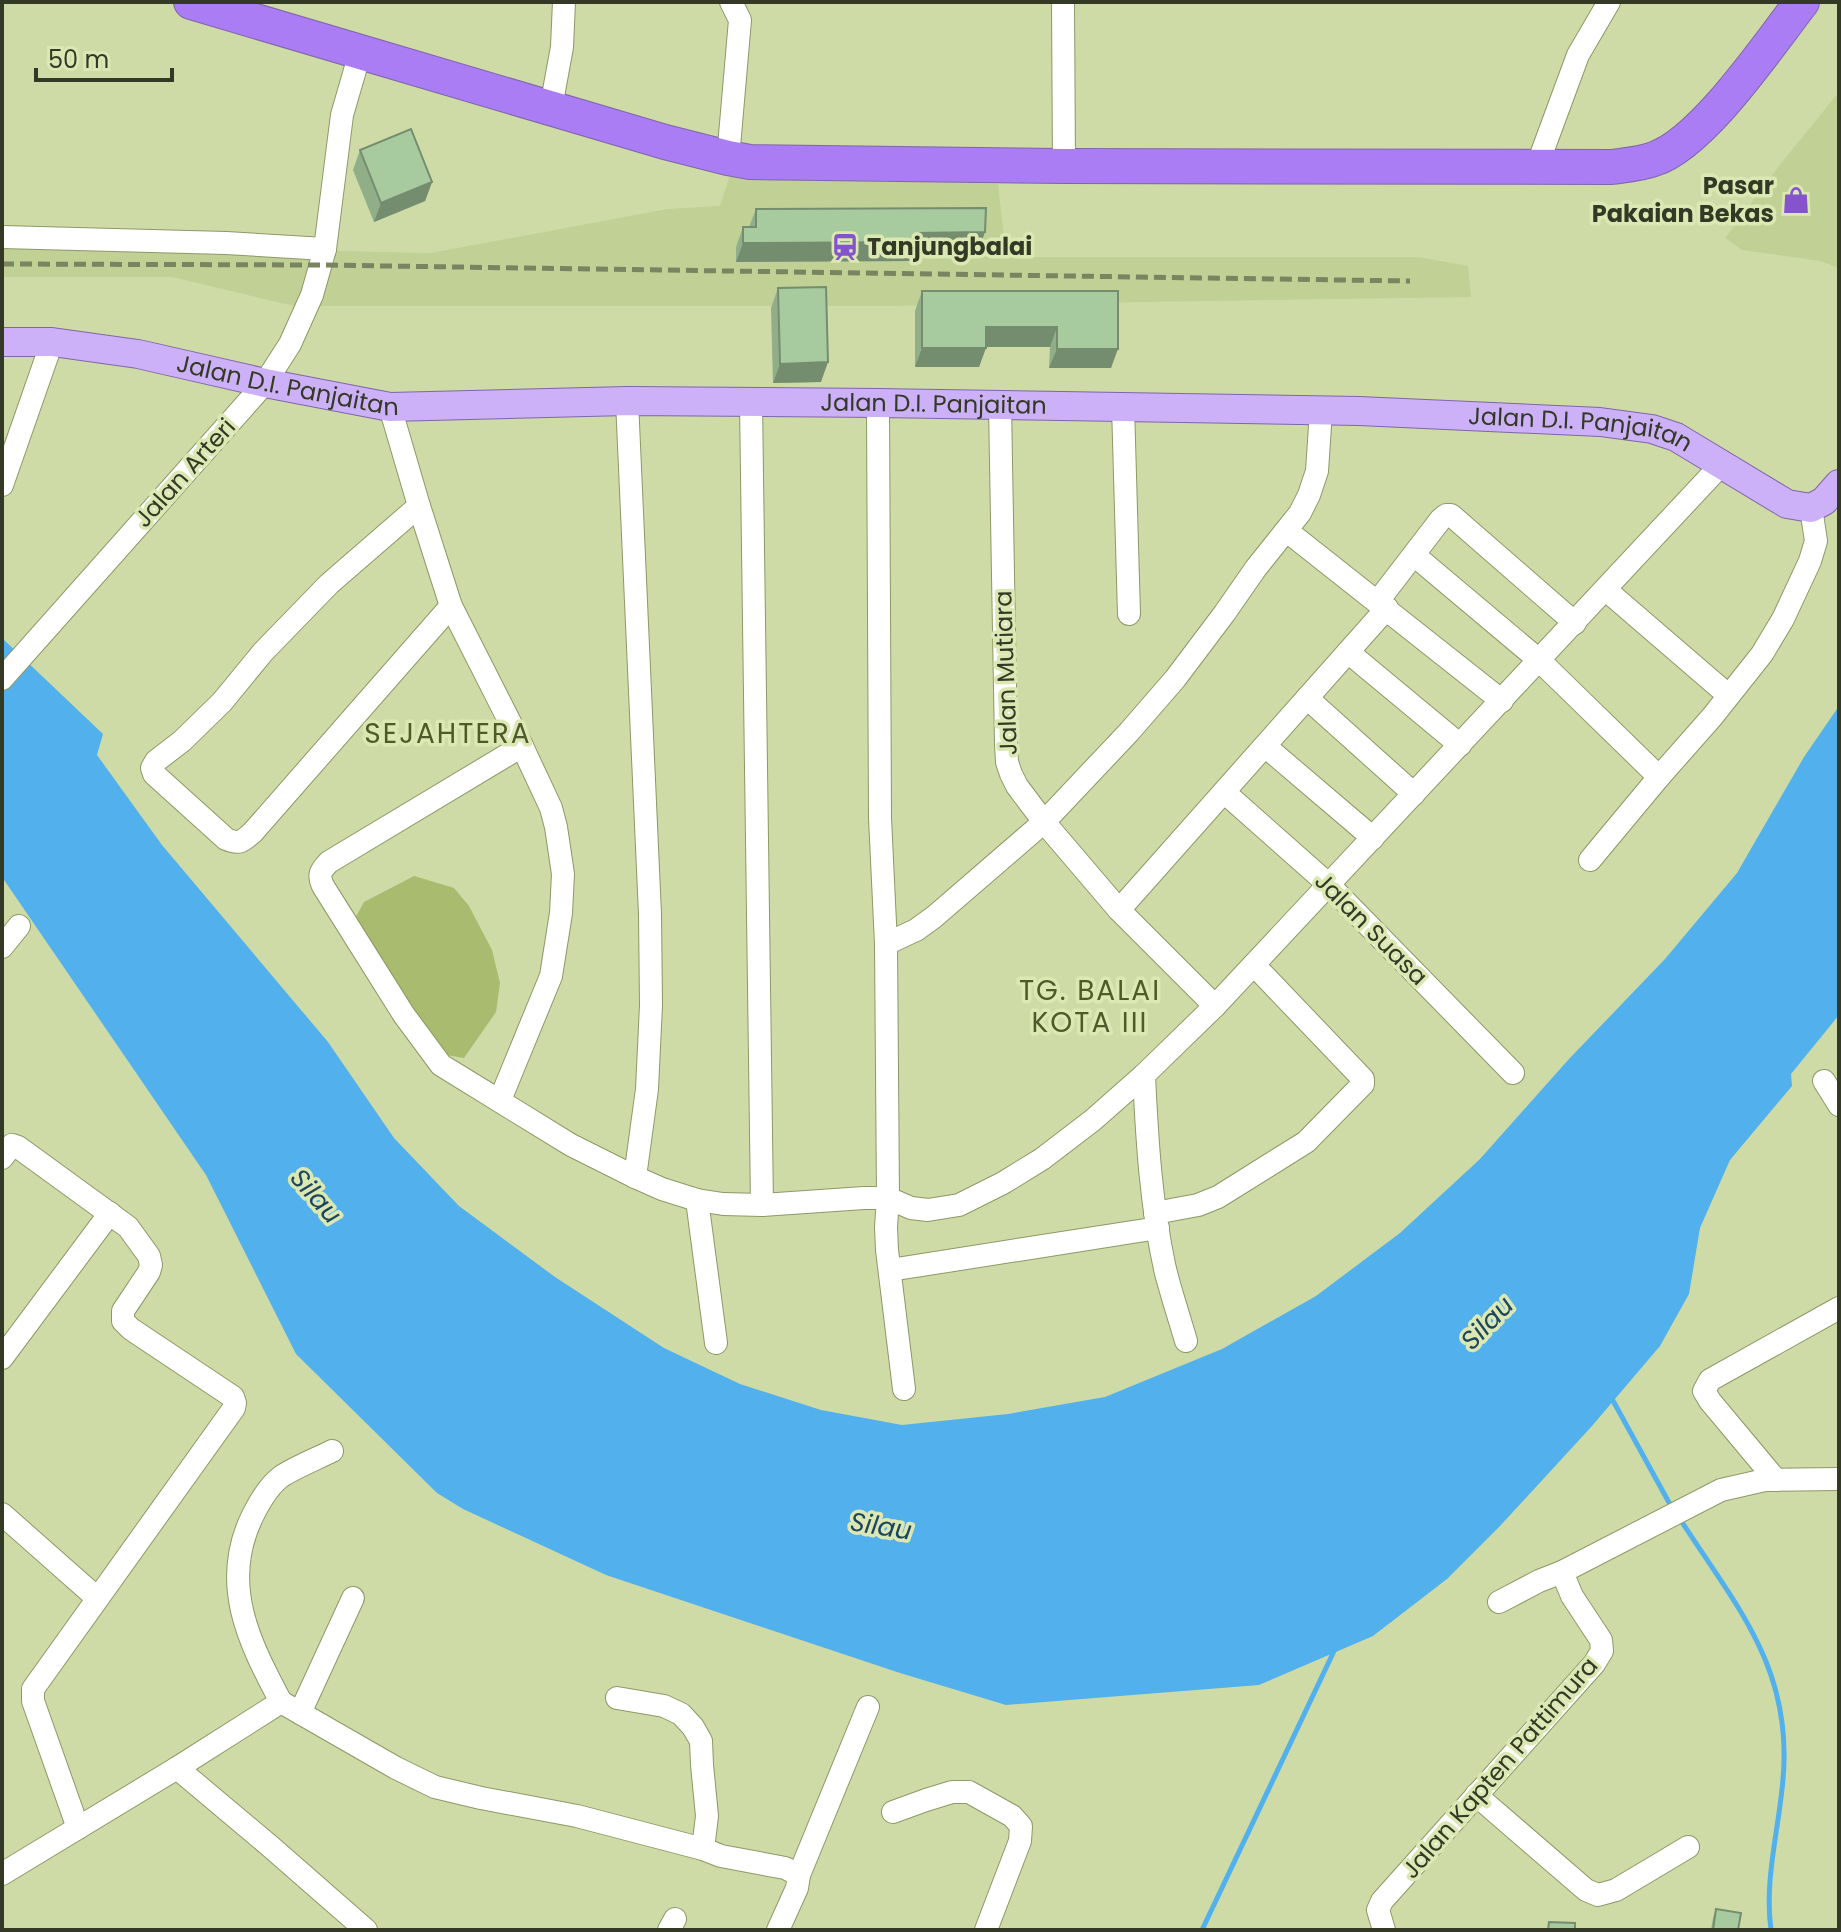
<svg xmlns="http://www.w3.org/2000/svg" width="1841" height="1932" font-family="Poppins,sans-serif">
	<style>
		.built { fill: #c1d095 }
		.green { fill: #a9bb6e }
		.water { fill: #52b1ed }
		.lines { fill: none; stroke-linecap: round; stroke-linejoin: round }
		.stream { stroke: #52b1ed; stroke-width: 5 }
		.minor-casing { stroke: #8c9967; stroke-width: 24 }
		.major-casing { stroke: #8065ab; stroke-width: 30 }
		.highway-casing { stroke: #8065ab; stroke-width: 36 }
		.minor { stroke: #fff; stroke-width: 22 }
		.major { stroke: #ccb1f8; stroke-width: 28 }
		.highway { stroke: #aa7df4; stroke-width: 34 }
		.rail { stroke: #7b8460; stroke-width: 5; stroke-dasharray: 12 6; stroke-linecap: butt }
		.wall { fill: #90ae88 }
		.shaded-wall { fill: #758d6f }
		.building { fill: #a7ca9e; stroke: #758d6f; stroke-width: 2 }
		.labels { text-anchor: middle; stroke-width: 7; stroke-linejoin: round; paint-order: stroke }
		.poi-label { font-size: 24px; font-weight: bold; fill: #333924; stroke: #dbe8b3; text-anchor: end }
		.street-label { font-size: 24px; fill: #333924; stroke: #dbe8b3 }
		.water-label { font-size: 26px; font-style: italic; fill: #1e455e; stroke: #dbe8b3 }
		.quarter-label { font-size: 28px; letter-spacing: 2px; fill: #4f5a2a; stroke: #dbe8b3 }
	</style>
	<rect width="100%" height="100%" fill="#cedba6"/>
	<g class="built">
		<polygon points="1839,92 1839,268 1820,261 1742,250 1725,238 1782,162"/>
		<polygon points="731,172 998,184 1006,257 1418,257 1468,266 1471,297 885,306 294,306 172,277 2,277 2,244 431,253 667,209 720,206"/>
	</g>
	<polygon class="green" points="414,876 454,888 469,906 492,950 500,983 496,1012 464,1058 441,1054 354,920 364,902"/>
	<polygon class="water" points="2,638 103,734 97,755 162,845 328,1042 394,1138 459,1206 555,1277 664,1348 740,1384 821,1410 902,1425 1008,1414 1105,1397 1222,1349 1316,1296 1400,1233 1480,1159 1569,1059 1665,959 1737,873 1804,757 1839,706 1839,1015 1791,1074 1792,1086 1730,1160 1700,1228 1689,1294 1660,1346 1592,1426 1500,1526 1447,1579 1373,1636 1259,1685 1006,1705 900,1673 606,1575 463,1509 437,1493 296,1354 206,1175 2,877"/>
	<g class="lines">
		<g class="stream">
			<polyline points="1611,1397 1672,1508"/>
			<path d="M1680,1519C1736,1606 1793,1668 1783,1779C1779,1829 1764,1880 1771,1930"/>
			<polyline points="1202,1930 1335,1649"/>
		</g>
		<g class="minor-casing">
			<g id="minor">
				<polyline points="1063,2 1064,166"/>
				<polyline points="551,107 562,47 564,2"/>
				<polyline points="728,158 740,20 731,2"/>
				<polyline points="1537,166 1578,55 1609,2"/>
				<polyline points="2,237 226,243 325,249"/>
				<polyline points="627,401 650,914 651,1005 647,1089 635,1177"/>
				<polyline points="751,402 762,1205"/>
				<polyline points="878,403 880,818 886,944 888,1198 886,1227 887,1250 904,1389"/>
				<polyline points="1000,405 1006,744 1007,762 1011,774 1017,786 1044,822 1119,910 1215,1006"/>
				<polyline points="1123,406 1129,614"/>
				<polyline points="390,407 419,506 451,606 522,746 551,808 556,827 563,874 561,913 551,976 500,1100"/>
				<polyline points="2,485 52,342"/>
				<path d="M419,506L329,584L263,652L222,702L182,741L156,761L152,768L154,774L226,839C240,845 243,841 253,832L451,606"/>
				<polyline points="1287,531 1502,701"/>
				<polyline points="1414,555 1540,661 1659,777 1712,717 1762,654 1783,619 1810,561 1816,541 1811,508"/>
				<polyline points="1606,590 1728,695"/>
				<polyline points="1378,601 1441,519 1446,515 1451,515 1575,623"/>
				<polyline points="1348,652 1460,745"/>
				<polyline points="2,679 265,383 290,344 312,295 325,249 342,115 360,53"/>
				<polyline points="1307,698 1414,794"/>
				<path d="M522,746L329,862C320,871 318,875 323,886L404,1015L441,1065L571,1145L635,1177L662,1189L697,1200L723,1204L762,1205L864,1198H888L911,1208L928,1210L959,1205L1003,1183L1042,1159L1093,1120L1144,1075L1215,1006L1721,465"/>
				<polyline points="1265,746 1373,838"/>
				<polyline points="1224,792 1329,885 1513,1073"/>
				<polyline points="1590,860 1659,777"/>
				<polyline points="1119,910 1387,608"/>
				<polyline points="886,944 916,930 934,917 1044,822 1129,732 1175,679 1224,614 1256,568 1300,513 1309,495 1317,471 1321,411"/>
				<polyline points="2,947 19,926"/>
				<path d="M1144,1075C1147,1140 1151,1205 1165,1269C1171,1293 1179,1317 1186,1341"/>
				<polyline points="1824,1081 1839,1105"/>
				<polyline points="2,1158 12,1145 18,1147 128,1227 149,1256 151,1265 149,1272 123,1311 123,1321 131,1329 233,1397 235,1403 234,1408 33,1689 33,1701 78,1828"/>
				<polyline points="697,1200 716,1343"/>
				<polyline points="1155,1213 1198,1205 1218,1197 1306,1142 1363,1084 1363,1079 1254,965"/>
				<polyline points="890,1270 1158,1228"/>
				<polyline points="2,1358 110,1213"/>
				<polyline points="1776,1480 1710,1401 1704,1391 1710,1380 1839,1308"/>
				<polyline points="2,1514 97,1598"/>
				<polyline points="1499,1602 1539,1581 1562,1572"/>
				<polyline points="617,1698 664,1706 681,1714 693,1727 701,1741 702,1765 707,1816 703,1849"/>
				<path d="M281,1702C249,1642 219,1583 253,1515C260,1501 269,1485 282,1476C298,1466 316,1459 332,1451"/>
				<polyline points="300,1713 353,1598"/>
				<polyline points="177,1768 281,1702 396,1768 435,1787 481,1798 577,1816 703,1849 721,1856 785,1868 799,1875 797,1888 778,1930"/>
				<polyline points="1476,1795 1586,1890 1598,1895 1616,1890 1688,1847"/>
				<polyline points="893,1812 926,1800 952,1792 969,1792 1012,1816 1021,1826 1020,1841 986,1930"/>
				<polyline points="2,1874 177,1768 271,1847 366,1930"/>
				<polyline points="799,1875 868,1707"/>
				<polyline points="669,1930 675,1919"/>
				<polyline points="1384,1930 1378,1910 1382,1901 1594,1664 1602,1651 1601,1640 1572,1596 1562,1572 1721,1490 1765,1480 1839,1479"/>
			</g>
		</g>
		<g class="major-casing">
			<g id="major">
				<path id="s1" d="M2,342H52L138,354L265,383L390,407L627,401L878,403L1359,411L1600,422L1652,429L1676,437L1787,504L1811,508L1824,501L1839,484"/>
			</g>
		</g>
		<g class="highway-casing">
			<path id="highway" d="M191,2L665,142L728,158L750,162L1064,166L1611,167C1625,165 1641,164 1654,159C1703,143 1769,44 1802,2"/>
		</g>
		<use href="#minor" class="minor"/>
		<use href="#major" class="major"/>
		<use href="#highway" class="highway"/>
		<polyline class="rail" points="2,264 320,265 1410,281"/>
	</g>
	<g class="wall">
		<polygon points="360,150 432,182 425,201 374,222 353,170"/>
		<polygon points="756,209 978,252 914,252 911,261 736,262 736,247 743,227 749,227"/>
		<polygon points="778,288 821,382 773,383 771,308"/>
		<polygon points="922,291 1118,291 1111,368 1049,368 1050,347 986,347 979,367 915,367 915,311"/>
		<polygon points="1716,1909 1738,1930 1711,1930 1713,1918"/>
	</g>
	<g class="shaded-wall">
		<polygon points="432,182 425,201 374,222 381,203"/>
		<polygon points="985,232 978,252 914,252 911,261 736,262 743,243 918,233"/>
		<polygon points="986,327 1057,327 1050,347 979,347"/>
		<polygon points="922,348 986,348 979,367 915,367"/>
		<polygon points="1057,349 1118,349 1111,368 1049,368"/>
		<polygon points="828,362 821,382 773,383 780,364"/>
	</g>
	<g class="building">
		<polygon points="411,129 432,182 381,203 360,150"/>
		<polygon points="986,208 985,232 918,233 918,242 743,243 743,227 756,227 756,209"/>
		<polygon points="826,287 828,362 780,364 778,288"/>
		<polygon points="922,291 1118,291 1118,349 1057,349 1057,327 986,327 986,348 922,348"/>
		<polygon points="1716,1909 1741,1913 1738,1930 1713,1930"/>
		<polygon points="1549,1922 1575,1923 1575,1930 1548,1930"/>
	</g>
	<defs>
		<g id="shop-bare" transform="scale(2.16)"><path d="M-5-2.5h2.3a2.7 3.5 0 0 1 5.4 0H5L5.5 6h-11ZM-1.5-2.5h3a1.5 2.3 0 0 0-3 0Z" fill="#8554cc" stroke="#dbe8b3" stroke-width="2.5" paint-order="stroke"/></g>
		<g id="station-bare" transform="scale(2.16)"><path d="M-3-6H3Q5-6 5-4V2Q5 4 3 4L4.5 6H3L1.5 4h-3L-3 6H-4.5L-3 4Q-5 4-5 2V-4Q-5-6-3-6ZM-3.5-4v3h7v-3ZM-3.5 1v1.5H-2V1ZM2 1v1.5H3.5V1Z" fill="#8554cc" stroke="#dbe8b3" stroke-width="2.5" paint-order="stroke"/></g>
	</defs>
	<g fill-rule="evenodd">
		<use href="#shop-bare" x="1796" y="200"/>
		<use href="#station-bare" x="845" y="247"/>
	</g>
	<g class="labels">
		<g class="poi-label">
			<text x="1774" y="194">Pasar<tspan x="1774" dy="28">Pakaian Bekas</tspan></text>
			<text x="867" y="255" text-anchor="start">Tanjungbalai</text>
		</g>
		<g class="street-label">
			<text dy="8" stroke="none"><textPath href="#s1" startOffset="290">Jalan D.I. Panjaitan</textPath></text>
			<text dy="8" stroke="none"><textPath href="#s1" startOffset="938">Jalan D.I. Panjaitan</textPath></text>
			<text dy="8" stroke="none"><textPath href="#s1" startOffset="1586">Jalan D.I. Panjaitan</textPath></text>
			<text transform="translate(185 473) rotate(-48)" y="8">Jalan Arteri</text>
			<text transform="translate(1006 673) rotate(-92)" y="8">Jalan Mutiara</text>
			<text transform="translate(1371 929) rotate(45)" y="8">Jalan Suasa</text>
			<text transform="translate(1500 1768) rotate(-49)" y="8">Jalan Kapten Pattimura</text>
		</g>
		<g class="water-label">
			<text transform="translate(316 1196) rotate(49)" y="9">Silau</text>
			<text transform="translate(1487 1323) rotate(-46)" y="9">Silau</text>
			<text transform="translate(881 1526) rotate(9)" y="9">Silau</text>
		</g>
		<g class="quarter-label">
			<text x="448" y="743">SEJAHTERA</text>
			<text x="1090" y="1000">TG. BALAI<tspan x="1090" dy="32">KOTA III</tspan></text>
		</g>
	</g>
	<rect width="1841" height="1932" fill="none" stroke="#333924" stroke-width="8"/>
	<path d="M36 68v12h136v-12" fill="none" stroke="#333924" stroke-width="4"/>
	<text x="48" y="68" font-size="24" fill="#333924" stroke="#dbe8b3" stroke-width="6" paint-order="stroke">50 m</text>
</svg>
